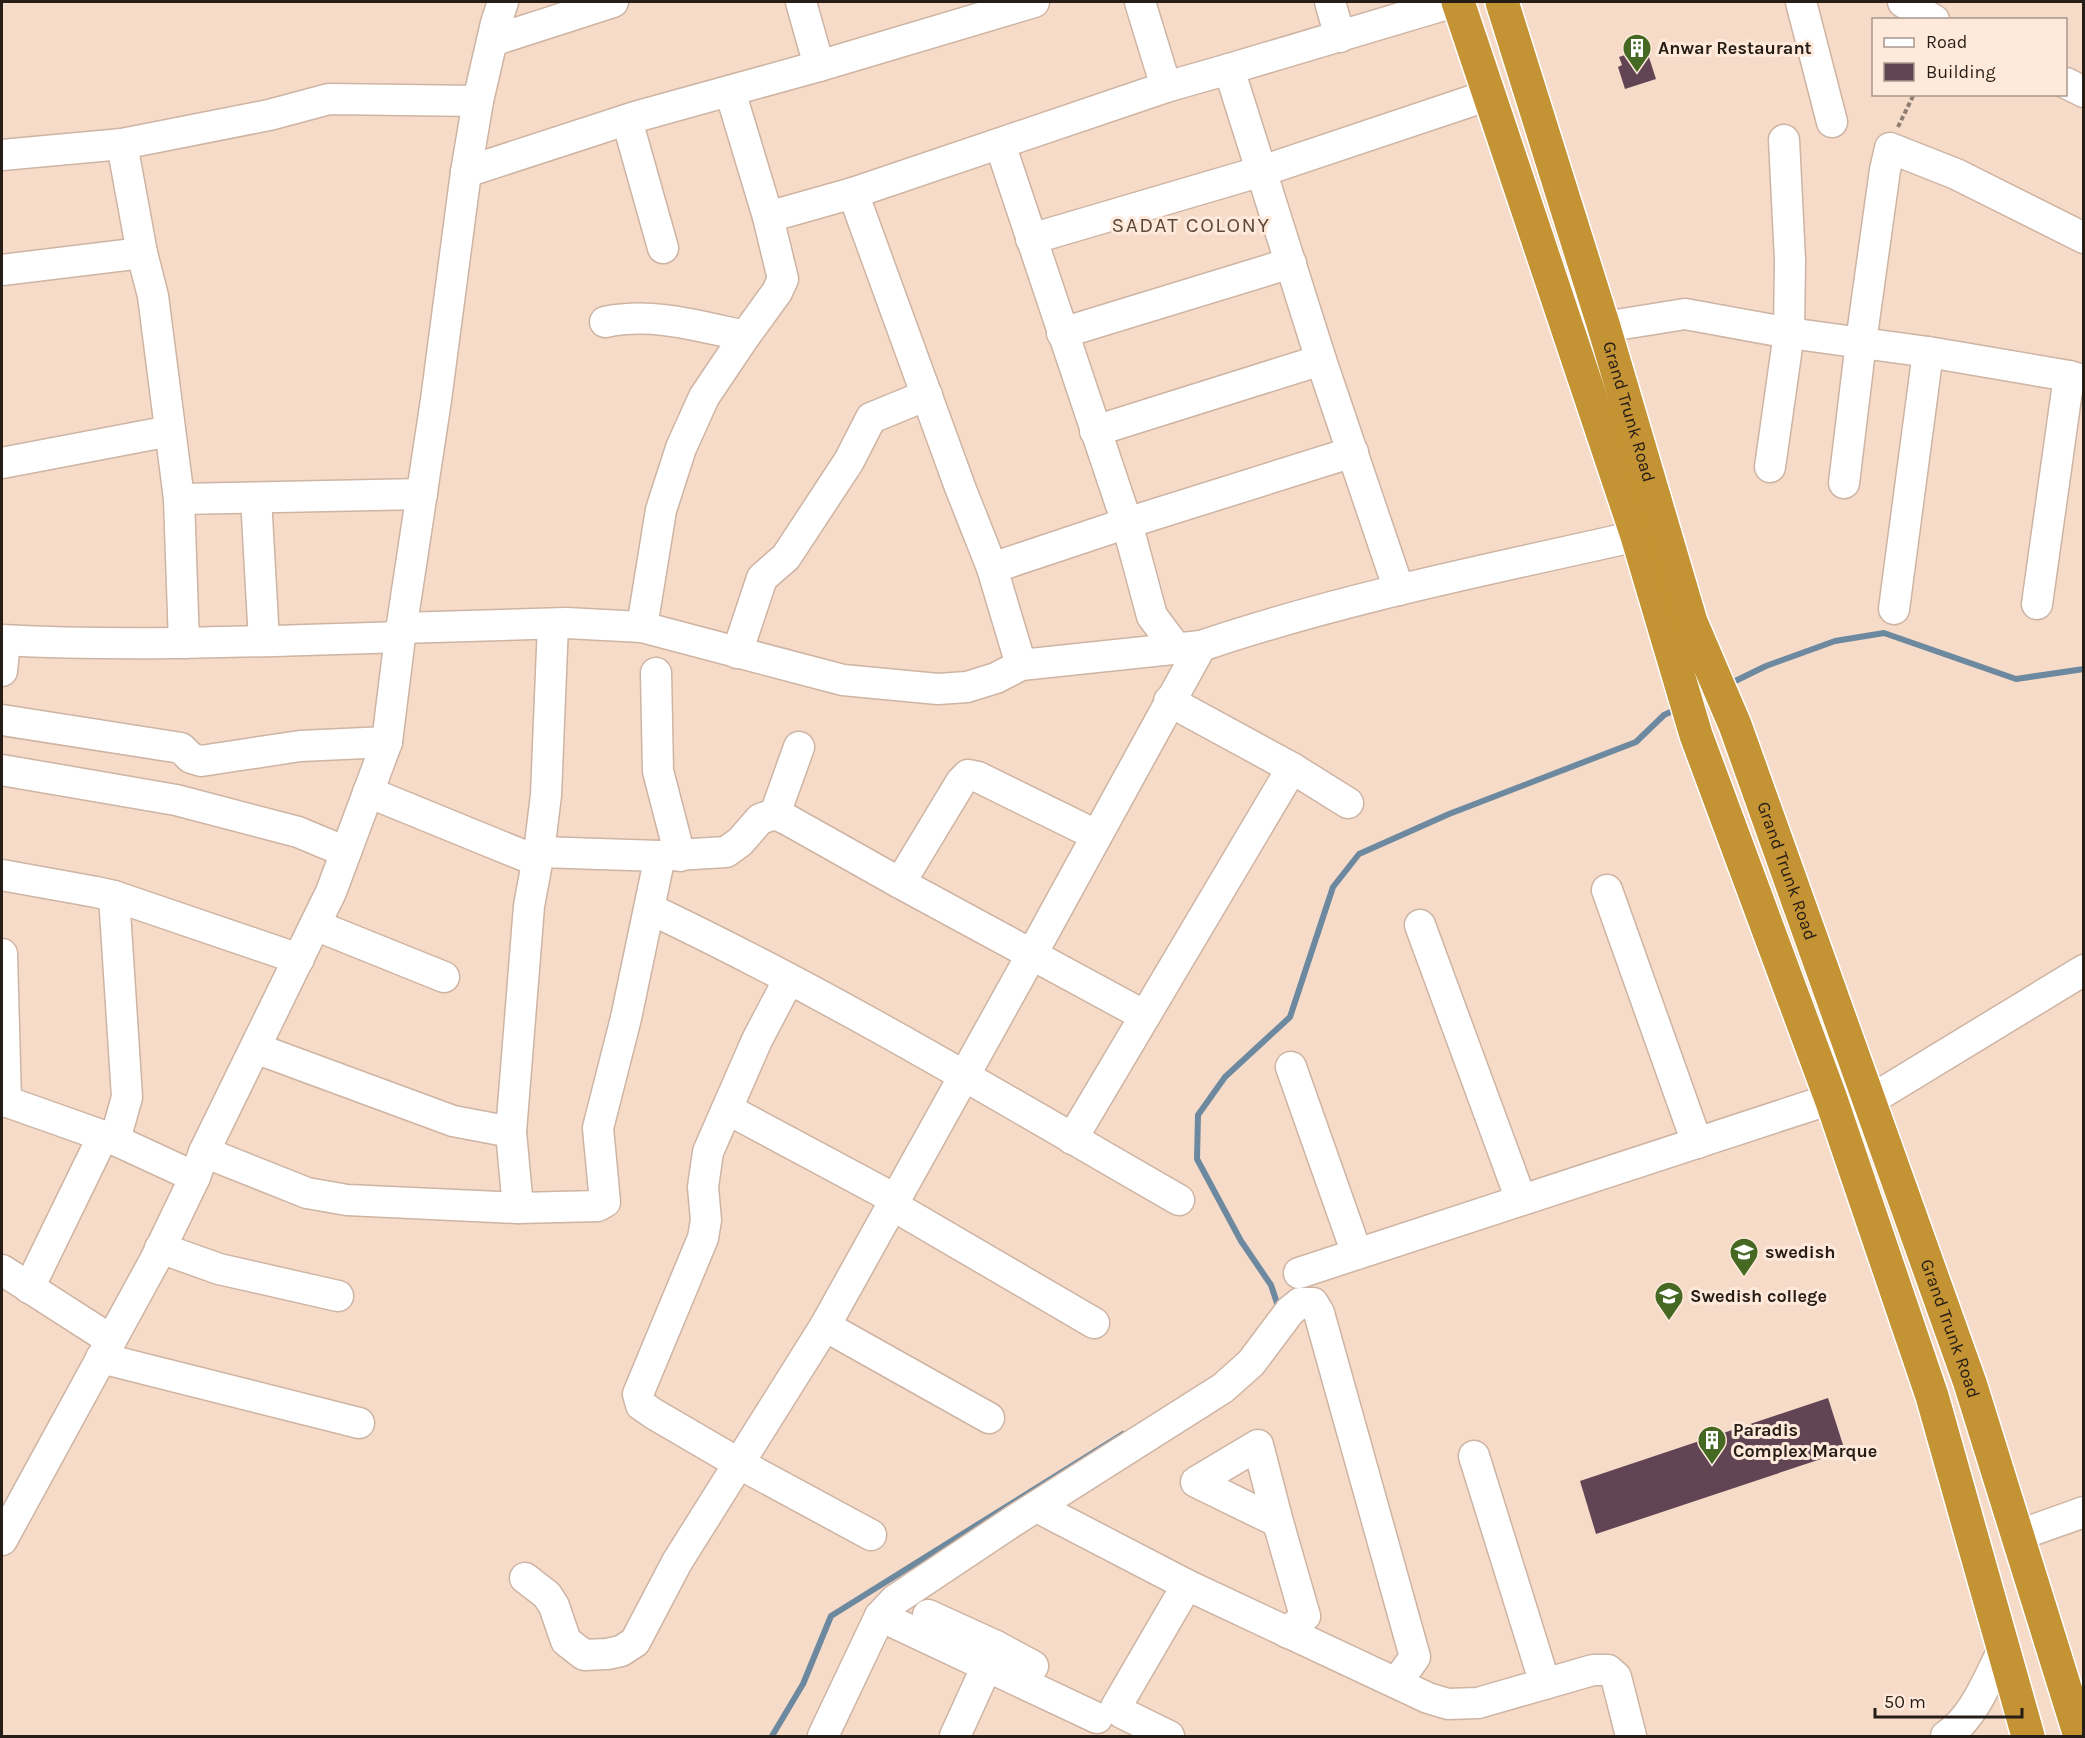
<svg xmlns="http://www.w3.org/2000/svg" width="2085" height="1738" font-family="Karla,sans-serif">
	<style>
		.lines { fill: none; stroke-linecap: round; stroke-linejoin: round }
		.stream { stroke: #6c899f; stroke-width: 6 }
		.building { fill: #624554 }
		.minor-casing { stroke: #ceb4a3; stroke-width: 33 }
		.highway-casing { stroke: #fff; stroke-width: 36 }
		.path { stroke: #8f7d71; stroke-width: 4; stroke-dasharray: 4.5 3; stroke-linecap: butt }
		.minor { stroke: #fff; stroke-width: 30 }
		.highway { stroke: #c49333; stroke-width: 33 }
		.labels { text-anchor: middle; stroke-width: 6; stroke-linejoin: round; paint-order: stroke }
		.poi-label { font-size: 18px; font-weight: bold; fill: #261d16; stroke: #ffe9db; text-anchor: start }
		.street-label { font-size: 18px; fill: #261d16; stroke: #ffe9db }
		.quarter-label { font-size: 21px; letter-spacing: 1.5px; fill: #5e4839; stroke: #ffe9db }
	</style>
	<rect width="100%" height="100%" fill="#f6dbc9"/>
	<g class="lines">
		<g class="stream">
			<polyline points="1727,685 1766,666 1835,641 1884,633 2016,679 2084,669"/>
			<polyline points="1275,1310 1278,1306 1271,1285 1241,1241 1197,1159 1198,1115 1225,1077 1290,1017 1333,887 1359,854 1449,814 1636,742 1664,715 1677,709"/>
			<polyline points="772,1736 803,1684 831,1616 1123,1434"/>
		</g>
	</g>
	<g class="building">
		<polygon points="1646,48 1656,79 1625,89 1618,67 1622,65 1619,57"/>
		<polygon points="1828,1398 1845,1451 1596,1534 1580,1481"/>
	</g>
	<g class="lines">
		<g class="minor-casing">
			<g id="minor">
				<polyline points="801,2 819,66"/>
				<polyline points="1140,2 1166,87"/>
				<polyline points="1330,2 1340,37"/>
				<polyline points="1801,2 1832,122"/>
				<polyline points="1903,2 1934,20"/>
				<polyline points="492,41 613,2"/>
				<polyline points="1229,69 1454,2"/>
				<polyline points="2066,83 2084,92"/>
				<polyline points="730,91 768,217"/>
				<polyline points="627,120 663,248"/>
				<polyline points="122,144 142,253 153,296 179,499 184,643"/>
				<polyline points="1000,144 1127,523 1152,616 1176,648"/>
				<polyline points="2,155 122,144 269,115 329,99 478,101"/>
				<polyline points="466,172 635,117 819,66 1034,2"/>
				<polyline points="853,193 960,487 992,568 1021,665"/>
				<polyline points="1031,239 1262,171 1489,95"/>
				<polyline points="2,270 142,253"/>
				<path d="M605,322C653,312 698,326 745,336"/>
				<polyline points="1604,327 1685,314 1789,333 1928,352 2069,376 2084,380"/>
				<polyline points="1062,333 1291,263"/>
				<polyline points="1095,431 1321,360"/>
				<polyline points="2,463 170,431"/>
				<polyline points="1770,467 1789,333 1790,260 1784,140"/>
				<polyline points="1844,483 1861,342 1885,170 1890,148 1956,174 2084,238"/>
				<polyline points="256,498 264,641"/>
				<polyline points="179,499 422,494"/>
				<polyline points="992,568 1127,523 1353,452"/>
				<polyline points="2037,604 2069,376"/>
				<polyline points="1894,609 1928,352"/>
				<polyline points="642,627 661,510 681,448 704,397 745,336 777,292 783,279 768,217 853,193 1166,87 1229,69 1321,360 1399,590"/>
				<polyline points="401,628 566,623 642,627 843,680 938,689 967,687 996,678 1021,665 1201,646"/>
				<path d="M2,640C134,647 267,641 400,637"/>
				<polyline points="737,653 762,578 786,557 849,461 871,418 927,395"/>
				<polyline points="2,671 5,641"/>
				<polyline points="656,673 658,771 680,856"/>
				<polyline points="1169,701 1292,768 1348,803"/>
				<polyline points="2,720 181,748 191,758 201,761 300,746 387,742"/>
				<polyline points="2,770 176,800 298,832 346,852"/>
				<polyline points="368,792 537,861"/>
				<polyline points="775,814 799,747"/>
				<polyline points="539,852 660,856 726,852 740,842 760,819 775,814 788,820 900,883 1145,1016"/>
				<polyline points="2,875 96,892 114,896 299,959"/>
				<polyline points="900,883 961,782 968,775 978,777 1096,835"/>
				<polyline points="1607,890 1697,1143"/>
				<polyline points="114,896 127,1097 115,1140"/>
				<path d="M650,909C832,995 1005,1100 1179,1200"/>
				<polyline points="315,925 444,977"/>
				<polyline points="1420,925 1521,1200"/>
				<polyline points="2,954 6,1102"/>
				<polyline points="789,979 757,1040 708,1152 703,1187 706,1220 703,1238 638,1394 641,1405 654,1414 738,1463 871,1535"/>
				<polyline points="255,1048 453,1121 511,1132"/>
				<polyline points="1291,1067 1357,1254"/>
				<polyline points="2,1100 115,1140 195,1177"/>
				<polyline points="1869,1101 2084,970"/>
				<polyline points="727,1109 895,1199"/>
				<polyline points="1072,1139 1292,768"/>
				<polyline points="204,1152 307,1193 347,1200 518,1208 598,1206 605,1202 598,1128 626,1018 660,856"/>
				<polyline points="892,1205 1094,1323"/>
				<polyline points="518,1208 511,1132 529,906 539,852 546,795 553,624"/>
				<polyline points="160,1248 219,1269 338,1296"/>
				<polyline points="2,1270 111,1340"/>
				<polyline points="1299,1273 1831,1099"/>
				<polyline points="29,1288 103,1136"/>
				<polyline points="825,1326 989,1418"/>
				<polyline points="101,1358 359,1423"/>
				<polyline points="1474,1456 1545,1684"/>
				<polyline points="1037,1507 1187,1585 1428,1698 1448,1704 1478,1703 1593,1670 1608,1670 1616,1677 1631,1736"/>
				<polyline points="1278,1522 1196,1482 1258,1445 1278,1522 1305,1616 1288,1633"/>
				<polyline points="2019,1535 2084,1512"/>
				<polyline points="2,1540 155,1260 195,1177 204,1152 331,892 387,742 400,637 436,400 466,172 478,101 496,23 503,2"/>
				<path d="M525,1578L547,1595L554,1606L566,1641L584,1655L607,1654L621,1651L635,1642L677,1562L825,1326L1032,954L1201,646C1343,598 1491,569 1637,536"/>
				<polyline points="928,1615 996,1646 1033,1666"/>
				<polyline points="880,1616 1097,1718"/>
				<polyline points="1116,1707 1187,1585"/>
				<polyline points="1122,1713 1169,1736"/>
				<polyline points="823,1736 880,1616 895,1600 1015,1520 1223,1388 1251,1363 1290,1311 1300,1303 1313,1303 1319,1313 1415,1657 1397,1682"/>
				<polyline points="955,1736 996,1646"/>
				<path d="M1946,1736C1975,1717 1988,1678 2004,1648"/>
			</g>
		</g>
		<g class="highway-casing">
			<g id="highway">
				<polyline points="1458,2 1637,536 1696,735 1831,1099 1932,1396 2028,1736"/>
				<path id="s1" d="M1502,2L1604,327L1691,622L1735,725L1970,1383L2080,1736"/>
			</g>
		</g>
		<polyline class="path" points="1898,127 1914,94"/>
		<use href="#minor" class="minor"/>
		<use href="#highway" class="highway"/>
	</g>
	<defs>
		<g id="building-pin" transform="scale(1.5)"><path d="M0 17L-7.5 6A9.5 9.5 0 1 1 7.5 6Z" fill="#456923" stroke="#ffe9db"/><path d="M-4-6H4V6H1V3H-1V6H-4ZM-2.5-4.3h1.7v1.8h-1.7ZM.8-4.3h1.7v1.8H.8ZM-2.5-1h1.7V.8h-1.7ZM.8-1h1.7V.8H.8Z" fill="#fff"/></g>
		<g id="university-pin" transform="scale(1.5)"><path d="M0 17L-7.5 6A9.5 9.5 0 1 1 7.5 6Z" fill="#456923" stroke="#ffe9db"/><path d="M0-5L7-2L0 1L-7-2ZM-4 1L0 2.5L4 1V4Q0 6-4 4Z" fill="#fff"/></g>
	</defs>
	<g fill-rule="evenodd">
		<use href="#building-pin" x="1637" y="48"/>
		<use href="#university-pin" x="1744" y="1252"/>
		<use href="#university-pin" x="1669" y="1296"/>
		<use href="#building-pin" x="1712" y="1440"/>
	</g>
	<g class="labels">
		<g class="poi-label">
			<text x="1658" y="54">Anwar Restaurant</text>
			<text x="1765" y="1258">swedish</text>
			<text x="1690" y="1302">Swedish college</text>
			<text x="1733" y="1436">Paradis<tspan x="1733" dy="21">Complex Marque</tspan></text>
		</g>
		<g class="street-label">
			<text dy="6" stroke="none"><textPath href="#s1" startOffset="429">Grand Trunk Road</textPath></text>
			<text dy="6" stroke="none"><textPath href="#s1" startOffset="915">Grand Trunk Road</textPath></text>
			<text dy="6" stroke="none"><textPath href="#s1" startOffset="1401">Grand Trunk Road</textPath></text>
		</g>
		<g class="quarter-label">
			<text x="1191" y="232">SADAT COLONY</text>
		</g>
	</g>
	<rect width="2085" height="1738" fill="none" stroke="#261d16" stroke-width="6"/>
	<rect x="1872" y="18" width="195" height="78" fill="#ffe9db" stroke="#a8978c" stroke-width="1.5"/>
	<rect x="1884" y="38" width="30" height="9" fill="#ffffff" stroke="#a8978c" stroke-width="1.5"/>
	<text x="1926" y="48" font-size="18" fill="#261d16">Road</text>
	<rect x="1884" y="63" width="30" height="18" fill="#624554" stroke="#a8978c" stroke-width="1.5"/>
	<text x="1926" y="78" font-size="18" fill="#261d16">Building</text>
	<path d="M1875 1708v9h147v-9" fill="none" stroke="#261d16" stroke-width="3"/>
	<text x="1884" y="1708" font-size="18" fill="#261d16" stroke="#ffe9db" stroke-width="4.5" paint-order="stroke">50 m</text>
</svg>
